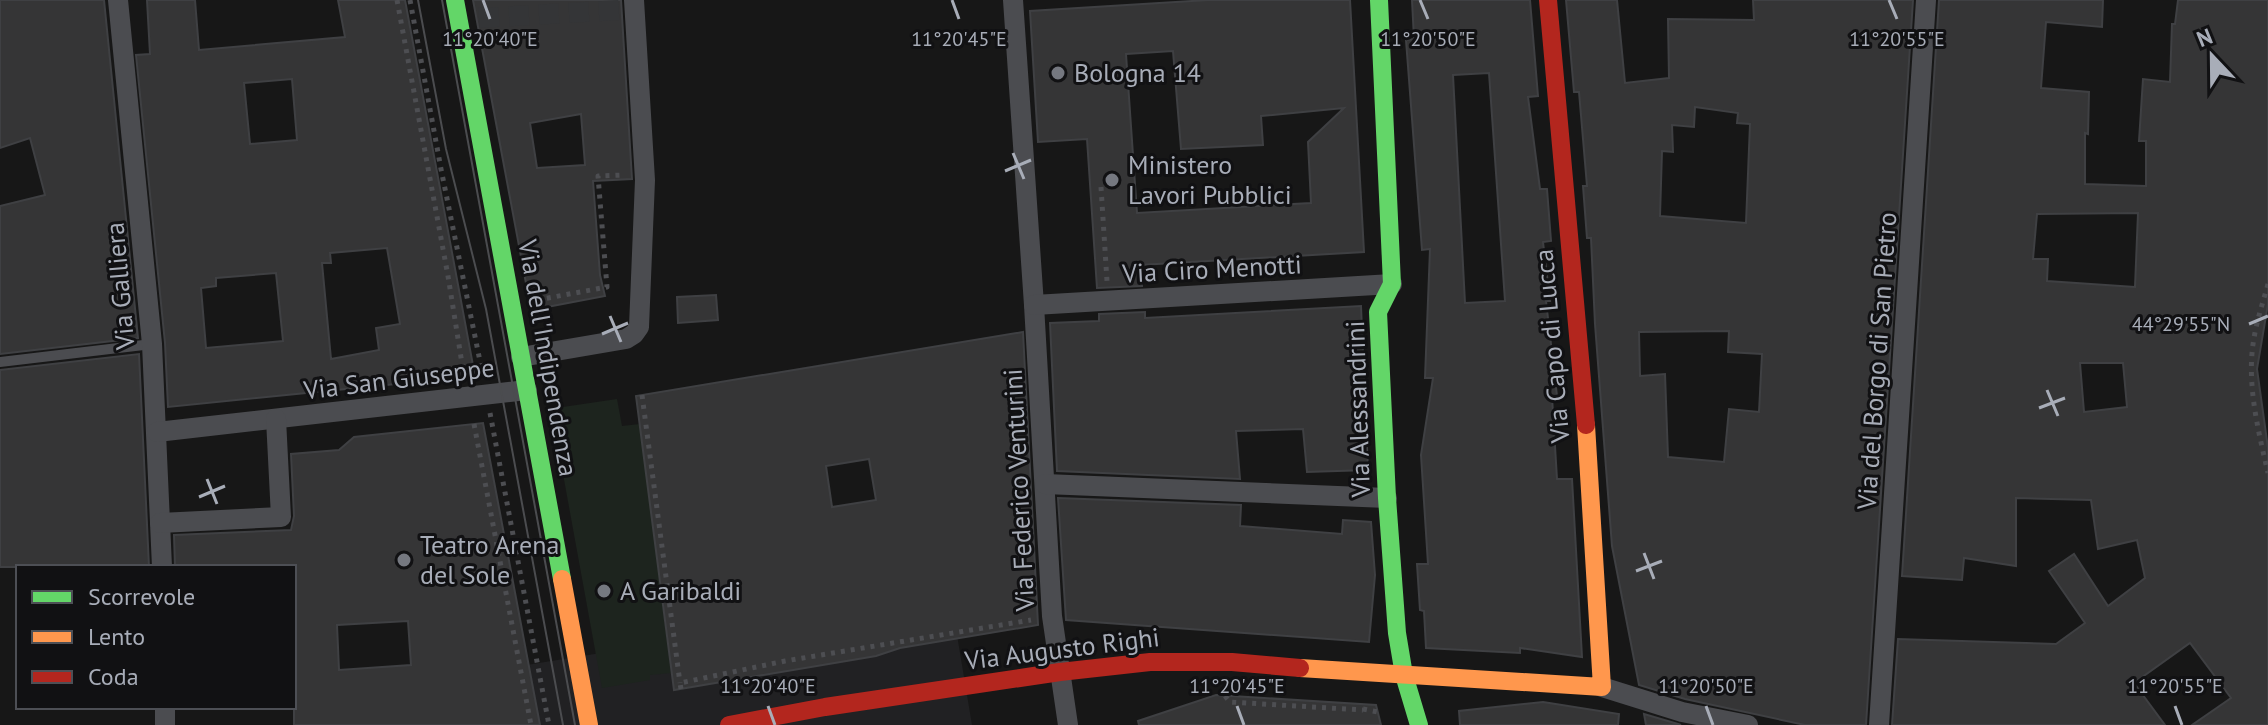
<svg xmlns="http://www.w3.org/2000/svg" width="2268" height="725" font-family="'PT Sans',sans-serif">
	<style>
		.built { fill: #212123 }
		.green { fill: #1d241e }
		.building { fill: #353536; stroke: #3f4043; stroke-width: 2; fill-rule: evenodd }
		.lines { fill: none; stroke-linecap: round; stroke-linejoin: round }
		.street-tunnel { stroke: #343537; stroke-width: 20; stroke-dasharray: 20 10; stroke-linecap: butt }
		.path { stroke: #4d4e52; stroke-width: 5; stroke-dasharray: 4 6; stroke-linecap: butt }
		.lane { stroke: #4b4c50; stroke-width: 10 }
		.street { stroke: #4b4c50; stroke-width: 20 }
		.fast { stroke: #63d668; stroke-width: 18 }
		.slow { stroke: #ff974d; stroke-width: 18 }
		.jam { stroke: #b3261e; stroke-width: 18 }
		.tram { stroke: #4b4c4f; stroke-width: 2 }
		.ticks { fill: none; stroke: #a8adb8; stroke-width: 3 }
		.poi-dot { fill: #757880; stroke: #111113; stroke-width: 3 }
		.labels { text-anchor: middle; stroke-width: 6; stroke-linejoin: round; paint-order: stroke }
		.poi-label { font-size: 26px; fill: #a8adb8; stroke: #111113; text-anchor: start }
		.street-label { font-size: 26px; fill: #a8adb8; stroke: #111113 }
		.ticks-label { font-size: 20px; text-anchor: middle; fill: #a8adb8; stroke: #111113; stroke-width: 6; stroke-linejoin: round; paint-order: stroke }
	</style>
	<rect width="100%" height="100%" fill="#171717"/>
	<polygon class="built" points="954,617 972,725 504,725 496,670 681,640"/>
	<polygon class="green" points="617,399 622,426 640,424 671,673 650,675 650,680 602,688 553,419 558,418 556,408"/>
	<g class="building">
		<polygon points="0,0 104,0 138,338 0,354 0,206 45,195 30,138 0,148"/>
		<path d="M147,0H195L199,50L345,37L338,0H405L475,376L168,407L165,343L136,55L150,54ZM292,79L297,140L250,144L244,83ZM387,248L400,324L376,328L379,350L331,359L322,263H331L330,253ZM276,273L283,341L206,348L201,288L216,286V278Z"/>
		<path d="M473,0H621L632,179L593,181L600,275L605,296L531,310ZM581,114L585,165L537,168L530,123Z"/>
		<path d="M1208,0H1350L1364,252L1140,265L1142,286L1097,288L1087,139L1038,142L1030,11ZM1173,51L1181,149L1263,145L1261,116L1344,108L1308,142L1311,203L1137,213L1126,54Z"/>
		<path d="M1412,0H1530L1538,96L1528,97L1540,189H1547L1551,241L1543,242L1550,301H1546L1557,396L1552,397L1557,479H1572L1582,657L1520,648V653L1426,648L1424,611L1420,610L1417,564H1428L1421,455L1433,378H1425L1430,249L1422,250L1406,40L1414,39ZM1489,73L1505,301L1465,303L1453,75Z"/>
		<path d="M1566,0H1617L1625,83L1669,78L1668,19L1754,20L1753,0H1913L1866,725H1805L1685,699L1639,685L1612,546L1595,324L1591,238H1587L1583,186H1587L1579,92H1574ZM1695,107L1738,113L1737,123L1750,124L1746,223L1660,216L1662,151L1673,152L1672,125L1694,127ZM1729,331L1728,352L1762,354L1759,412L1729,409L1724,462L1668,457L1665,374L1640,376L1639,332Z"/>
		<path d="M1939,0H2103L2102,27L2046,22L2041,88L2089,92L2088,134L2085,133V184L2146,186V141H2139L2143,79L2170,82L2172,24H2175L2178,0H2268V304L2257,369L2268,448V725H2192L2231,698L2190,643L2134,683L2165,725H1892L1898,639L2056,644L2085,623L2049,571L2074,554L2108,606L2145,578L2137,540L2098,549L2091,500L2016,498V566L1964,558L1962,580L1902,576ZM2138,213L2135,287L2047,281L2048,259H2033L2037,214ZM2080,363H2123L2127,407L2084,412Z"/>
		<polygon points="716,295 718,320 678,323 677,297"/>
		<polygon points="1361,306 1368,470 1307,472 1303,429 1236,431 1240,479 1057,471 1050,323 1099,321 1099,314 1145,312 1145,318"/>
		<path d="M1023,332L1038,625L900,648L876,656L674,690L636,396ZM869,459L876,500L832,507L826,466Z"/>
		<polygon points="139,354 149,567 0,567 0,370"/>
		<path d="M483,423L540,725H294V567H175L174,535L291,530L294,516L291,454L339,450L354,437ZM408,621L411,665L339,670L337,625Z"/>
		<polygon points="1058,498 1241,505 1240,526 1342,534 1343,520 1371,522 1375,575 1369,642 1066,620"/>
		<polygon points="1216,695 1376,705 1381,725 1139,725 1138,721"/>
		<polygon points="1543,702 1619,714 1618,725 1460,725 1459,711"/>
		<polygon points="1644,714 1678,724 1681,725 1646,725"/>
	</g>
	<g class="lines">
		<polyline class="street-tunnel" points="479,18 619,10"/>
		<g class="path">
			<polyline points="397,0 448,276 464,376"/>
			<polyline points="410,0 441,169 483,376"/>
			<polyline points="1101,187 1107,281"/>
			<path d="M2268,284C2263,302 2257,320 2254,338C2246,382 2258,430 2268,473"/>
			<polyline points="537,300 607,287 598,176 625,175"/>
			<polyline points="642,395 680,683"/>
			<polyline points="490,413 549,725"/>
			<polyline points="474,424 531,725"/>
			<polyline points="681,689 680,683 785,661 1031,620"/>
			<polyline points="1225,696 1230,702 1363,710"/>
			<polyline points="1363,709 1378,712"/>
		</g>
		<polyline class="lane" points="0,362 152,344"/>
		<g class="street">
			<polyline points="118,0 152,344 162,567"/>
			<polyline points="1013,0 1034,305 1052,616 1068,725"/>
			<polyline points="1034,305 1392,284"/>
			<polyline points="521,357 626,339 634,334 639,327 645,180 634,0"/>
			<polyline points="157,432 527,390"/>
			<polyline points="1045,484 1387,498"/>
			<polyline points="160,523 281,517 276,419"/>
			<polyline points="1602,687 1682,712 1748,725"/>
			<polyline points="165,707 165,725"/>
			<polyline points="1879,725 1926,0"/>
		</g>
		<g class="fast">
			<polyline points="455,0 562,579"/>
			<polyline points="1379,0 1392,284 1378,312 1387,498 1397,633 1404,675 1419,725"/>
		</g>
		<g class="slow">
			<polyline points="562,579 589,725"/>
			<polyline points="1300,668 1602,687 1586,425"/>
		</g>
		<g class="jam">
			<polyline points="1548,0 1586,425"/>
			<polyline points="729,725 825,707 1060,672 1150,662 1232,662 1300,668"/>
		</g>
		<g class="tram">
			<polyline points="418,0 446,149 486,309 563,725"/>
			<polyline points="442,0 575,725"/>
		</g>
	</g>
	<path class="ticks" d="M483,0L490,19M952,0L959,19M1420,0L1428,19M1889,0L1897,19M1013,153L1024,179M1005,171L1031,160M610,316L621,342M2249,324L2268,316M602,334L628,323M2047,390L2058,416M2039,408L2065,398M207,479L217,504M199,497L225,486M1644,553L1654,579M1636,571L1662,561M768,706L775,725M1237,706L1244,725M1706,706L1713,725M2175,706L2182,725"/>
	<g class="poi-dot">
		<circle cx="1058" cy="73" r="8"/>
		<circle cx="1112" cy="180" r="8"/>
		<circle cx="404" cy="560" r="8"/>
		<circle cx="604" cy="591" r="8"/>
	</g>
	<g class="labels">
		<g class="poi-label">
			<text x="1074" y="82">Bologna 14</text>
			<text x="1128" y="174">Ministero<tspan x="1128" dy="30">Lavori Pubblici</tspan></text>
			<text x="420" y="554">Teatro Arena<tspan x="420" dy="30">del Sole</tspan></text>
			<text x="620" y="600">A Garibaldi</text>
		</g>
		<g class="street-label">
			<text transform="translate(1212 269) rotate(-3)" y="9">Via Ciro Menotti</text>
			<text transform="translate(120 286) rotate(-95)" y="9">Via Galliera</text>
			<text transform="translate(1552 346) rotate(-95)" y="9">Via Capo di Lucca</text>
			<text transform="translate(548 358) rotate(80)" y="9">Via dell'Indipendenza</text>
			<text transform="translate(1877 361) rotate(-86)" y="9">Via del Borgo di San Pietro</text>
			<text transform="translate(399 379) rotate(-7)" y="9">Via San Giuseppe</text>
			<text transform="translate(1358 409) rotate(-92)" y="9">Via Alessandrini</text>
			<text transform="translate(1019 490) rotate(-93)" y="9">Via Federico Venturini</text>
			<text transform="translate(1062 649) rotate(-7)" y="9">Via Augusto Righi</text>
		</g>
	</g>
	<g class="ticks-label">
		<text x="490" y="46">11°20'40"E</text>
		<text x="959" y="46">11°20'45"E</text>
		<text x="1428" y="46">11°20'50"E</text>
		<text x="1897" y="46">11°20'55"E</text>
		<text x="2181" y="331">44°29'55"N</text>
		<text x="768" y="693">11°20'40"E</text>
		<text x="1237" y="693">11°20'45"E</text>
		<text x="1706" y="693">11°20'50"E</text>
		<text x="2175" y="693">11°20'55"E</text>
	</g>
	<rect x="16" y="565" width="280" height="144" fill="#111113" stroke="#4d4f55" stroke-width="2"/>
	<rect x="32" y="591" width="40" height="12" fill="#63d668" stroke="#4d4f55" stroke-width="2"/>
	<text x="88" y="605" font-size="24" fill="#a8adb8">Scorrevole</text>
	<rect x="32" y="631" width="40" height="12" fill="#ff974d" stroke="#4d4f55" stroke-width="2"/>
	<text x="88" y="645" font-size="24" fill="#a8adb8">Lento</text>
	<rect x="32" y="671" width="40" height="12" fill="#b3261e" stroke="#4d4f55" stroke-width="2"/>
	<text x="88" y="685" font-size="24" fill="#a8adb8">Coda</text>
	<g transform="translate(2212 56) rotate(338)" stroke="#111113" stroke-width="6" paint-order="stroke">
	<path d="M0-6L14 30L0 20L-14 30Z" fill="#a8adb8"/>
	<text y="-12" font-size="22" font-weight="bold" text-anchor="middle" fill="#a8adb8">N</text>
	</g>
</svg>
